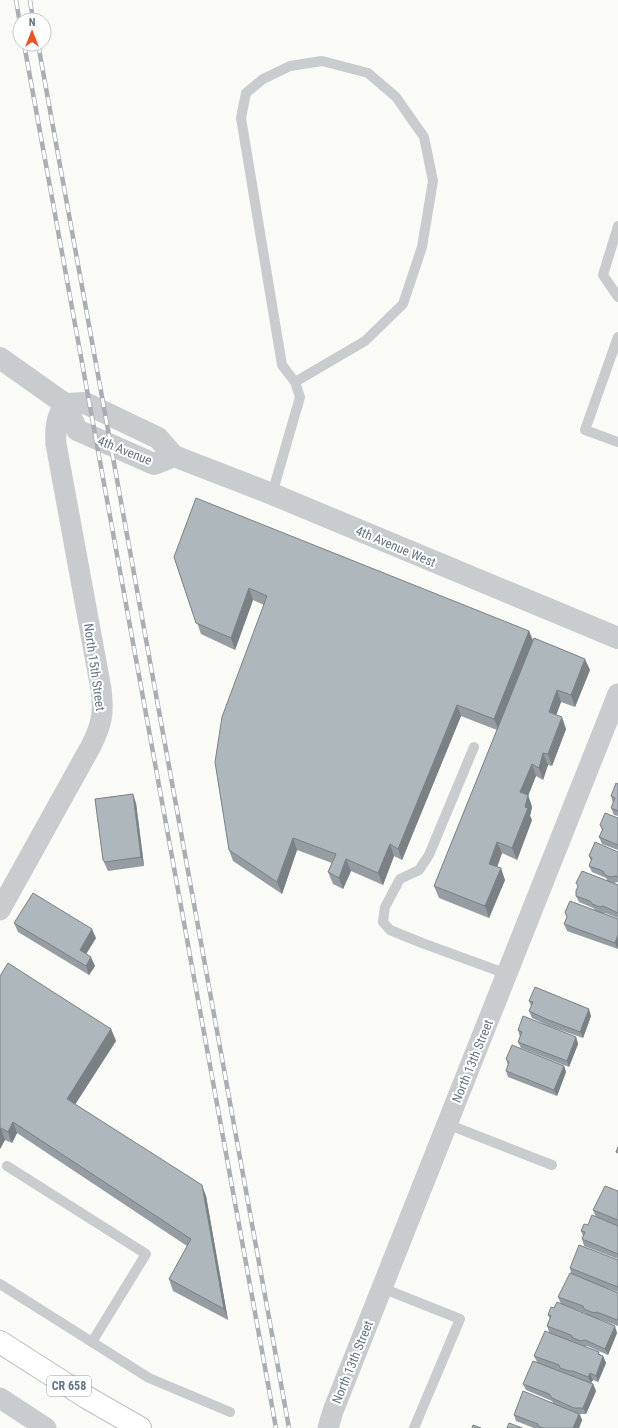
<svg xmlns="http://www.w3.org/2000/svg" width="618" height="1428" font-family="'Roboto Condensed',sans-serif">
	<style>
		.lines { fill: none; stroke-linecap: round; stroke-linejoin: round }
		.primary-casing { stroke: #bbbfc3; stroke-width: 24 }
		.service { stroke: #c8cccf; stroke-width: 10 }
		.minor { stroke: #c8cccf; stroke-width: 21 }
		.tertiary { stroke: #c8cccf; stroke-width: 22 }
		.primary { stroke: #fff; stroke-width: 22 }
		.rail-casing { stroke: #a8aeb4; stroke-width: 4.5 }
		.rail { stroke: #fff; stroke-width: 3; stroke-dasharray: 9; stroke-linecap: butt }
		.wall { fill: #969da2; fill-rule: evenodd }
		.shaded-wall { fill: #7a8084 }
		.building { fill: #aeb7bc; stroke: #7a8084 }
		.labels { text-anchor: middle; stroke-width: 4; stroke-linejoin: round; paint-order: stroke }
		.shield { fill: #fff; stroke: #929ea9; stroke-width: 1 }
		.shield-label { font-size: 12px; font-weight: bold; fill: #637584 }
		.street-label { font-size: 13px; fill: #637584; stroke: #fff }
	</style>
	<rect width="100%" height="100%" fill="#fafaf7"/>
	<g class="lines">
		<g class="primary-casing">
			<polyline id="primary" points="0,1342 86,1397 140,1428"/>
		</g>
		<g class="service">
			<polyline points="618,226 603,275 618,297"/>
			<polyline points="618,337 585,430 618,442"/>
			<polyline points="272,494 300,397 295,382 282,365 241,118 246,93 263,79 290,66 322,61 368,73 396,97 424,137 433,181 422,247 403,304 365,341 295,382"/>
			<polyline points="474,747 429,855 419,870 400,879 385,907 383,922 390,930 422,943 507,974"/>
			<polyline points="447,1124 552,1165"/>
			<polyline points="7,1166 146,1254 92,1342"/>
			<polyline points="0,1284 149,1378 230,1412"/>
			<polyline points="382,1288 460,1319 414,1428"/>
		</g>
		<g class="minor">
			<path d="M0,910L91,746C102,724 104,713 101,689L56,444C55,428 56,417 65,404"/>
			<polyline points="0,1398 46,1428"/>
			<polyline points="328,1428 333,1411 618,694"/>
		</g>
		<g class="tertiary">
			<polyline points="0,358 65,404 77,430 154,464 174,456"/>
			<polyline points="65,404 85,403 158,438 174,456 272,494 618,638"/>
		</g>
		<use href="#primary" class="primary"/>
		<g class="rail-casing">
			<g id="rail">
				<polyline points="16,0 20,24"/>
				<polyline points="30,0 33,20"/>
				<polyline points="24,44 276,1428"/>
				<polyline points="38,44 289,1428"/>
			</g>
		</g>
		<use href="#rail" class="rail"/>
	</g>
	<g class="wall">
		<polygon points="174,557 529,631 533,641 590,670 575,707 561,702 556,715 566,729 552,766 548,765 543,780 536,776 528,795 532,807 530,816 532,820 517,860 502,853 497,867 505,880 489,918 439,898 434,886 497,730 461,716 402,860 394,856 383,885 351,871 343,889 333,884 328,872 332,863 297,850 282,894 233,861 229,850 264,605 253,600 235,650 201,634"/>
		<polygon points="618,784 618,816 614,815 611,808 613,803 611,796"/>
		<polygon points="136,803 144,866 108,871 107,869 103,860"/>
		<polygon points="618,818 618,850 602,844 599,837 602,830 600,825"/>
		<polygon points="618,852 618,882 614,883 618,885 618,918 605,913 603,913 618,919 618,949 567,931 564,924 567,917 565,912 595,910 593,908 579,902 576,896 607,880 606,878 592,872 589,866 591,861 589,856"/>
		<polygon points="14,923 96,938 86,954 95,966 89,975 18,932"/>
		<polygon points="0,976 111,1029 116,1041 75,1104 206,1196 228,1320 173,1291 169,1279 187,1246 17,1133 12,1143 5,1140 0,1149"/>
		<polygon points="529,1001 591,1016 583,1038 549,1026 532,1018 529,1011 531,1006"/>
		<polygon points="518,1030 576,1037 578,1044 569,1067 521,1048 518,1042 520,1037"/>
		<polygon points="506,1059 564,1066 566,1072 557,1096 508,1077 506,1071 508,1065"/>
		<polygon points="618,1191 618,1259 584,1246 582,1239 583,1236 581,1231 588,1225 596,1217 593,1210"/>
		<path d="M618,1260V1292L598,1285L618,1293V1326L599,1319H598L617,1333L608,1355L587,1346L585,1347L599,1352V1355L603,1356L606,1363L598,1382L593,1380L591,1383L593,1384L596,1391L586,1414H580L582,1420L579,1428H534L516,1421L514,1415L553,1403L552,1401L526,1390L523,1384L537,1362L534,1356L549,1332L547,1326L550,1319L548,1315L561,1304L558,1297L571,1273L570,1268ZM561,1304L585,1313L586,1314Z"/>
	</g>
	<g class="shaded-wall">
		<polygon points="249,588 253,600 235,650 231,638"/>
		<polygon points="529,631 534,643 499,731 494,719"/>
		<polygon points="585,659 590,670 575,707 571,695"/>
		<polygon points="557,690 561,702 553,724 549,712"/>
		<polygon points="457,705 461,716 402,860 398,849"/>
		<polygon points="562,717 566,729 552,766 548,754"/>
		<polygon points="543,753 548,765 543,780 539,768"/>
		<polygon points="532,764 536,776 525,804 520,792"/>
		<polygon points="133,794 136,803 144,866 141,857"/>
		<polygon points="528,795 532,807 530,816 532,820 517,860 512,848"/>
		<polygon points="293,838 297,850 282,894 277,882"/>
		<polygon points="497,842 502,853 494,876 489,864"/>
		<polygon points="390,844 394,856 383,885 378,873"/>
		<polygon points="346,859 351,871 343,889 339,878"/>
		<polygon points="501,868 505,880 489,918 485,906"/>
		<polygon points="92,929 96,938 83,959 80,950"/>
		<polygon points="618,935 618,949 615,943"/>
		<polygon points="91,957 95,966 89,975 86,966"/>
		<polygon points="589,1009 591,1016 583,1038 580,1032"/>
		<polygon points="111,1029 116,1041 71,1111 67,1099"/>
		<polygon points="576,1037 578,1044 569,1067 567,1061"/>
		<polygon points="564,1066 566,1072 557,1096 554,1090"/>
		<polygon points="13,1122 17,1133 12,1143 8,1132"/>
		<polygon points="1,1128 5,1140 0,1149 0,1129"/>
		<polygon points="202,1185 206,1196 228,1320 224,1309"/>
		<polygon points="615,1326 617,1333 608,1355 605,1349"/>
		<polygon points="603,1356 606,1363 598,1382 596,1376"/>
		<polygon points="590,1373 593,1380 591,1383 588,1377"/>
		<polygon points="593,1384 596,1391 586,1414 583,1408"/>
		<polygon points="579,1414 582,1420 579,1428 573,1428"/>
	</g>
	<g class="building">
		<polygon points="196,498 529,631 494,719 457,705 398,849 390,844 378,873 346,859 339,878 328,872 336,854 293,838 277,882 229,850 215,762 222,717 267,596 249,588 231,638 196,623 174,557"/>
		<polygon points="534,638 585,659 571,695 557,690 549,712 562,717 548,754 543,753 539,768 532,764 520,792 528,795 525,807 528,808 512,848 497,842 489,864 501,868 485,906 434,886"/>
		<polygon points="616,783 618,784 618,811 611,808 615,798 611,796"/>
		<polygon points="133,794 141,857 105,862 103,860 95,799"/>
		<polygon points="605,813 618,818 618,845 599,837 603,829 600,825"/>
		<polygon points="595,842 618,852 618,877 616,876 611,877 605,875 603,871 589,866 592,858 589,856"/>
		<polygon points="582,871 618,885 618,913 603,906 600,907 592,904 590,901 576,896 576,891 578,886 576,883"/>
		<polygon points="33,893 92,929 80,950 91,957 86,966 14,923"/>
		<polygon points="570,901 618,919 618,935 615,943 564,924 567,917 565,912"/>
		<polygon points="8,963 111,1029 67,1099 202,1185 224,1309 169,1279 191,1239 13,1122 8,1132 1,1128 0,1129 0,976"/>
		<polygon points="535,987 589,1009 580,1032 546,1019 529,1011 533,1002 529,1001"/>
		<polygon points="523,1016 576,1037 567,1061 518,1042 522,1032 518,1030"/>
		<polygon points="512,1045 564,1066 554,1090 506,1071 509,1062 506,1059"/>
		<polygon points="618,1147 618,1153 616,1152"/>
		<polygon points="605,1186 618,1191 618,1220 593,1210"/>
		<polygon points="592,1215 618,1226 618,1254 582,1239 585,1232 581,1231 584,1224 588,1225"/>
		<polygon points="579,1245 618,1260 618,1287 570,1268"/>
		<polygon points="570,1273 618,1293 618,1318 617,1320 597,1312 594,1313 584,1309 583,1306 558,1297"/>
		<polygon points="557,1302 615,1326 605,1349 585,1340 581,1341 573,1338 571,1335 547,1326 551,1316 548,1315 551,1307 554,1308"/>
		<polygon points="545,1331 599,1352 598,1354 603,1356 596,1376 590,1373 588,1377 573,1371 569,1371 560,1368 559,1365 534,1356"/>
		<polygon points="533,1361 593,1384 583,1408 574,1408 552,1398 549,1394 523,1384"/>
		<polygon points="523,1391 579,1414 573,1428 543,1428 538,1426 538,1424 514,1415"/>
		<polygon points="509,1423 522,1428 507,1428"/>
		<polygon points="473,1425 481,1428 472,1428"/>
	</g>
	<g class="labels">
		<rect class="shield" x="47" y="1376" width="44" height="20" rx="3"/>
		<g class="shield-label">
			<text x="69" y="1390">CR 658</text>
		</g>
		<g class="street-label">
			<text transform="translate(125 450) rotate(22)" y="5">4th Avenue</text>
			<text transform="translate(396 546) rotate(23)" y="5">4th Avenue West</text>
			<text transform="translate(95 667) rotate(82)" y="5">North 15th Street</text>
			<text transform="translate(472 1061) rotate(-68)" y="5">North 13th Street</text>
			<text transform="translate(352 1362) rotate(-68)" y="5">North 13th Street</text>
		</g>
	</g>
	<g transform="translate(32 32)"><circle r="19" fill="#ffffff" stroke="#c1c8ce"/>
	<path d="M0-3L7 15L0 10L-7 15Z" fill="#ee5324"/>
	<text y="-6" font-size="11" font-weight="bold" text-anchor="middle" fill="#637584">N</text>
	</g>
</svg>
